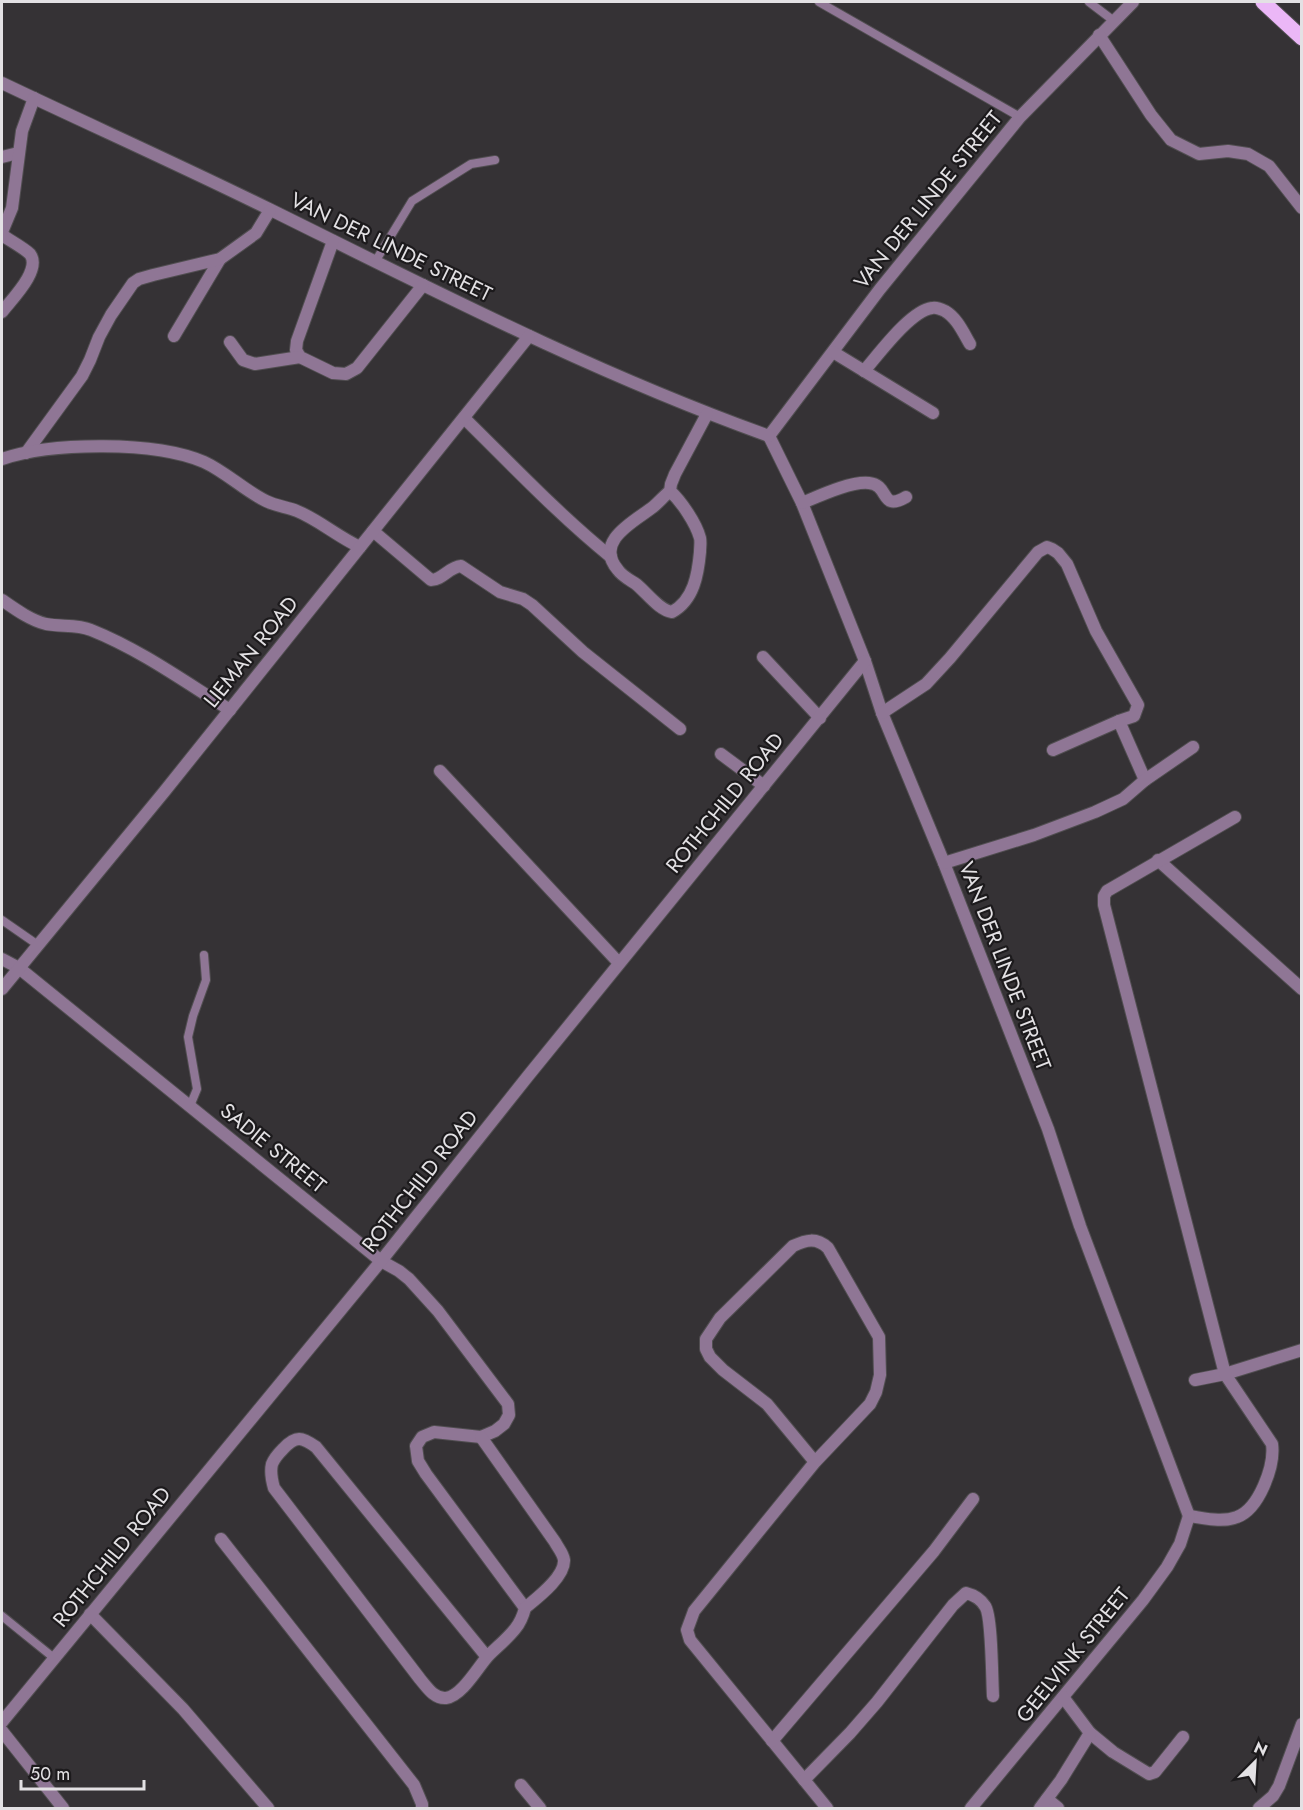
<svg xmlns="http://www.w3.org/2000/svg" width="1303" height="1810" font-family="Jost,sans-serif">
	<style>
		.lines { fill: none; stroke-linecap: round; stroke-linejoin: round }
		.service-casing { stroke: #514e51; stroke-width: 10 }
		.minor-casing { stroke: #514e51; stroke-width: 14 }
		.primary-casing { stroke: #514e51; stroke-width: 17 }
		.service { stroke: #8f7695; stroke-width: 8 }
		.minor { stroke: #8f7695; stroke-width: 12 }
		.primary { stroke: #ebb7f7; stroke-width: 15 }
		.labels { text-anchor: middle; stroke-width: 4.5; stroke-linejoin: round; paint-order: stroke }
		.street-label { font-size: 21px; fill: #e3e1e4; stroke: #1c1a1c }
	</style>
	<rect width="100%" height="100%" fill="#353235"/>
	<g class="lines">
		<g class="service-casing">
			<g id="service">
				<polyline points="819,2 1020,117"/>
				<polyline points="1089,2 1114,21"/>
				<polyline points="375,262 412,201 471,164 495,160"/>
				<polyline points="2,920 38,945"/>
				<polyline points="190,1106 197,1089 188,1037 193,1016 206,980 204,955"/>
				<polyline points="2,1616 54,1658"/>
			</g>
		</g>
		<g class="minor-casing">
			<g id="minor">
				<polyline points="1133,2 1020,117 880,289 769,436 802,503 865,661 882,713 944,863 1048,1129 1080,1226 1189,1516"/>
				<polyline points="1099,35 1151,115 1171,140 1199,154 1228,151 1248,154 1269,166 1302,208"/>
				<path d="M2,83C90,125 180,165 269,209C433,290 596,374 769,436"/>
				<polyline points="2,157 18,153"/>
				<polyline points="2,232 12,208 22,131 34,98"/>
				<path d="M2,235C9,240 24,248 30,254C42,270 11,300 2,312"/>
				<polyline points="333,241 297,341 296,350 300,357 333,373 346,374 357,368 423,285"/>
				<polyline points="174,336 220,259"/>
				<polyline points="230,342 243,360 255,364 300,357"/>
				<polyline points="833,352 933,413"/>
				<path d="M864,371C879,354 910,311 932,308C936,307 941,309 945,311C957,318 963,332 970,344"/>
				<path d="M464,418C512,465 559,515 611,557"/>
				<polyline points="26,453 82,376 90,360 99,337 111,315 133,283 139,279 153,275 220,259 256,233 270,210"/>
				<path d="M2,459C52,442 155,441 204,462C226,472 245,491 266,501C276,506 287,507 297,511C319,520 338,537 360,547"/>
				<path d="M670,491C681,501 696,523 700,538C701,542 700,547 700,552C698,574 694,600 672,612C659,610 647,593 636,584C630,580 622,576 618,570C593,541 635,521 653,507C659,502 664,496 670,491L671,484L675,474L707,414"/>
				<path d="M802,503C819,496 851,481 869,483C890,485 880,512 906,497"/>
				<path d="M373,531L431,580C442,580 449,567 461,566L500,592L523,599L532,605L583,652L680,729"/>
				<path d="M2,600C15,609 30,620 46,624C61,627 77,624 91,630C141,650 185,682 230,710"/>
				<polyline points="763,657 820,718"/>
				<polyline points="882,713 926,684 950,658 1038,552 1047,547 1052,549 1058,553 1067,564 1096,631 1138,705 1134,716 1119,721 1053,750"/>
				<polyline points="1119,721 1145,780"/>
				<polyline points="721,754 764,786"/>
				<polyline points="440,771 619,963"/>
				<polyline points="1158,860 1302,989"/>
				<polyline points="944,863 1034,835 1095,812 1123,799 1145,780 1193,747"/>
				<path d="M2,959L19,968L381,1261L399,1271L409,1279L438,1311L508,1404L509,1415L504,1424L495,1431L481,1437L434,1432L422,1437L416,1446L418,1461L426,1474L525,1608C523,1616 520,1623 515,1629C507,1639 497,1647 488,1656C478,1667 462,1696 446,1698C434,1699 427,1687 420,1679L274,1488C272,1481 270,1472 272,1464C274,1459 279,1453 283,1449C296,1435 302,1437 316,1447L487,1657"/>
				<polyline points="2,989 164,792 529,336"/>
				<polyline points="1195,1380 1225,1374 1302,1350"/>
				<path d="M481,1437L555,1542C558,1548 563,1553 564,1560C565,1577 537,1598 525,1608"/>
				<path d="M815,1462L767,1404L723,1370L710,1357L706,1349V1339L720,1318L793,1246C806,1240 816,1237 828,1248L879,1337L880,1375L876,1392L870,1404L815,1462L694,1611L687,1630L690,1640L827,1808"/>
				<path d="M1189,1516C1204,1518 1222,1523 1237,1517C1259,1509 1275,1466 1272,1444L1225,1374L1104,905V896L1107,891L1235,817"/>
				<polyline points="221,1539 414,1785 422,1804 422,1808"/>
				<polyline points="90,1614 183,1709 268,1808"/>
				<polyline points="2,1722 381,1261 528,1076 865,661"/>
				<polyline points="2,1731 63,1808"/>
				<polyline points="1090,1733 1113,1752 1149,1774 1155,1772 1183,1737"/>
				<polyline points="772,1741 934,1551 973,1499"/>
				<path d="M804,1780L850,1733L877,1702L953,1605L966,1593C974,1595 980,1598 985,1606C992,1615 992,1681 993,1696"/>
				<polyline points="521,1785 540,1808"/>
				<polyline points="1047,1799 1058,1808"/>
				<polyline points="971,1808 1143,1600 1167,1567 1180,1544 1189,1516"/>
				<polyline points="1040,1808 1061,1780 1090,1733 1063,1697"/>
				<polyline points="1259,1808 1273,1796 1279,1786 1302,1724"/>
			</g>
		</g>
		<g class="primary-casing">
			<polyline id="primary" points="1263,2 1302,38"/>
		</g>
		<use href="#service" class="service"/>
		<use href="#minor" class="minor"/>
		<use href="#primary" class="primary"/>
	</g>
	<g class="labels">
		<g class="street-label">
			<text transform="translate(928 200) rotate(-51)" y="7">VAN DER LINDE STREET</text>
			<text transform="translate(391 247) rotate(26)" y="7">VAN DER LINDE STREET</text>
			<text transform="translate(251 652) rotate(-51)" y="7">LIEMAN ROAD</text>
			<text transform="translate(725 803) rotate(-51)" y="7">ROTHCHILD ROAD</text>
			<text transform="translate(1005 966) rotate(69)" y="7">VAN DER LINDE STREET</text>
			<text transform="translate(273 1148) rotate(39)" y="7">SADIE STREET</text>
			<text transform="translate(420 1181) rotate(-52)" y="7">ROTHCHILD ROAD</text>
			<text transform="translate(112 1557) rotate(-51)" y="7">ROTHCHILD ROAD</text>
			<text transform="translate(1073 1655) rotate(-51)" y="7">GEELVINK STREET</text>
		</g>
	</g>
	<rect width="1303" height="1810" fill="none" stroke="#e3e1e4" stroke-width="6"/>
	<g transform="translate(1255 1762) rotate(24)" stroke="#1c1a1c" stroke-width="4.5" paint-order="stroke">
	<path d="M0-4.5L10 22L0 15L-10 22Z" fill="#e3e1e4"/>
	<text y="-9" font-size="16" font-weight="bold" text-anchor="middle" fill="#e3e1e4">N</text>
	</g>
	<path d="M21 1780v9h123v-9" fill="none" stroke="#e3e1e4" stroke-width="3"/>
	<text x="30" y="1780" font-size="18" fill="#e3e1e4" stroke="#1c1a1c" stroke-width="4.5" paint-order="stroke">50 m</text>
</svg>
